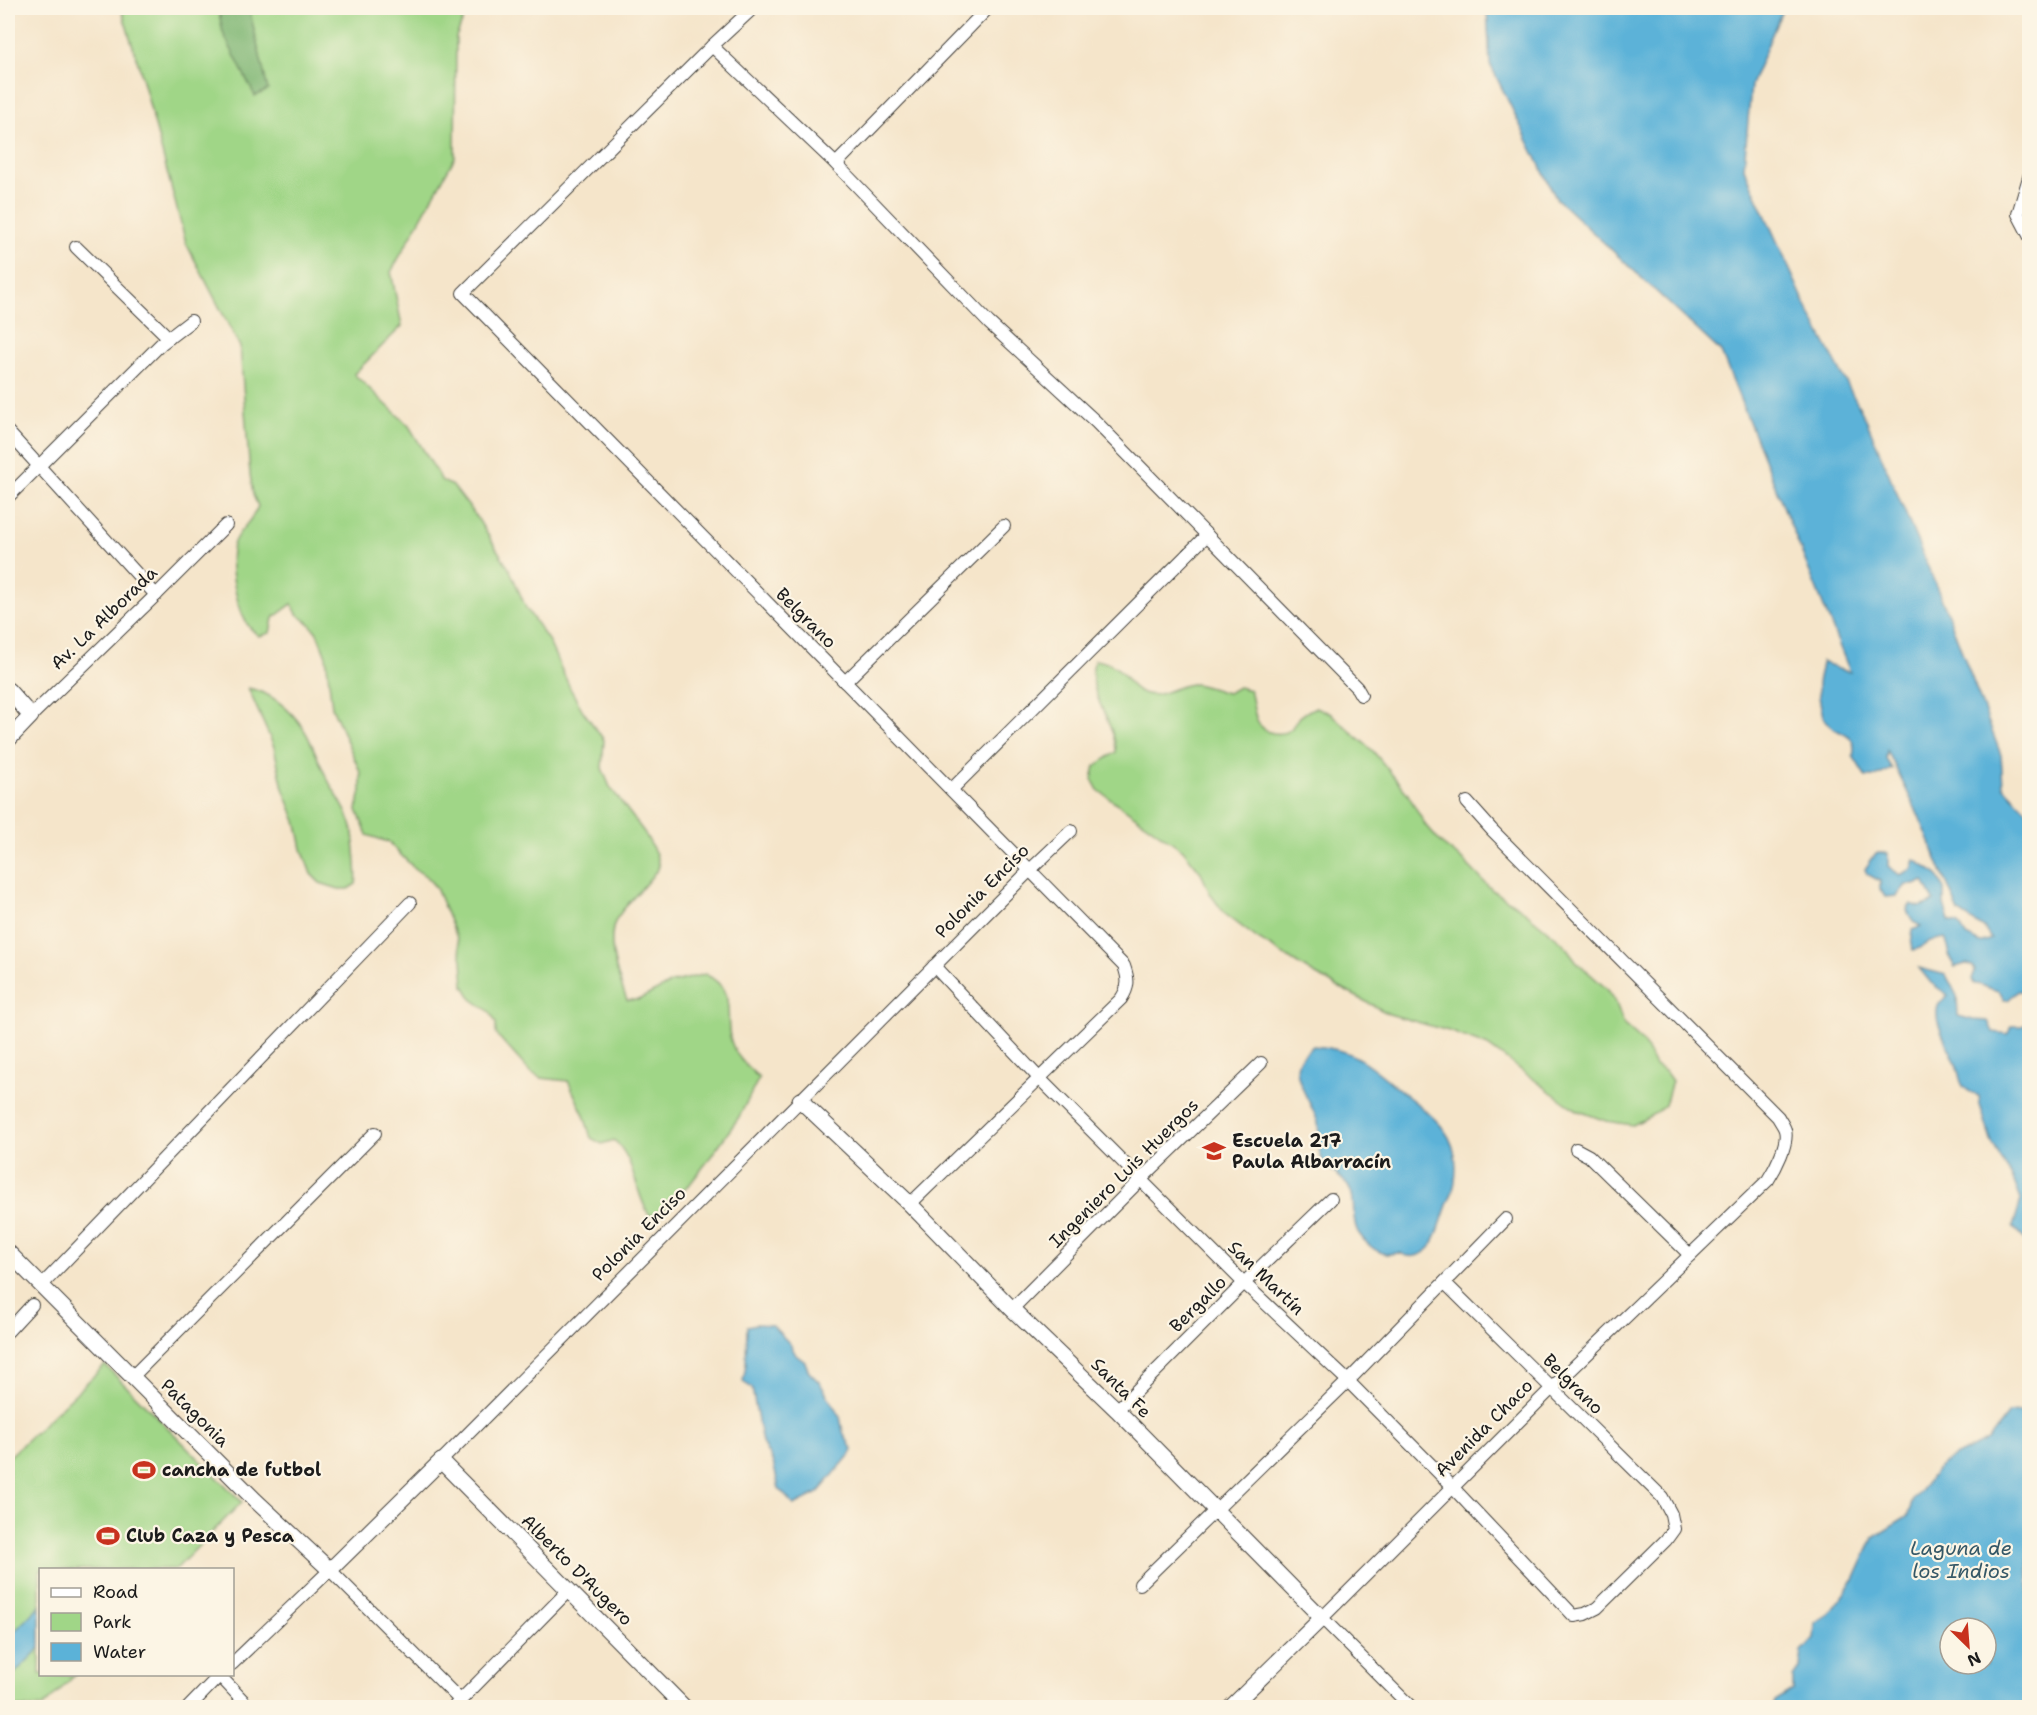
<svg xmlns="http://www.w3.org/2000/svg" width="2037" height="1715" font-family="'Shantell Sans',sans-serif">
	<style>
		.green { fill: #a0d687; stroke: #5e7952; stroke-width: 1.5 }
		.forest { fill: #80b774; stroke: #4e6a48; stroke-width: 1.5 }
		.water { fill: #5bb2d8; stroke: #3c677a; stroke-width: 1.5; fill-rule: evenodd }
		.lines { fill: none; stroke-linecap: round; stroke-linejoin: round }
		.minor-casing { stroke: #3d3a36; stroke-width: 14 }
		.major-casing { stroke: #3d3a36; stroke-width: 17 }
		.minor { stroke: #fff; stroke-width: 12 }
		.major { stroke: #fff; stroke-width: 15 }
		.labels { text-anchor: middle; stroke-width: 4.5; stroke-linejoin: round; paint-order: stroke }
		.street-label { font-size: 18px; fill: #1c1c1c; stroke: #fcf5e5 }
		.poi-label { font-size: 18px; font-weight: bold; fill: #1c1c1c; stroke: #fcf5e5; text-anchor: start }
		.water-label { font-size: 20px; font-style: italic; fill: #355867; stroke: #fcf5e5 }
	</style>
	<rect width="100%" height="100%" fill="#fcf5e5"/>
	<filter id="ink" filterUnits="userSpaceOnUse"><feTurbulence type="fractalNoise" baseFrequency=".0167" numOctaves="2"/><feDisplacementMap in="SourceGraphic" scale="12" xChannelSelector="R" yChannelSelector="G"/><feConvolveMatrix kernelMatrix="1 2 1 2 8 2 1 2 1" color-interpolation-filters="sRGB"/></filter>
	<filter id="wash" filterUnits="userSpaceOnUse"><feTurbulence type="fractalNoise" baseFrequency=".008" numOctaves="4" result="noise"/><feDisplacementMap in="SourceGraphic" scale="24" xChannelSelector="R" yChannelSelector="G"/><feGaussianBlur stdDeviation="1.35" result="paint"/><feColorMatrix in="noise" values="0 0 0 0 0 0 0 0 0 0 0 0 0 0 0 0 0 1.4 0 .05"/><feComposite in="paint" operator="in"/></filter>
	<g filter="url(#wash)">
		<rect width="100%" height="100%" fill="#f5e5ca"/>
		<g class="green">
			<path d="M121,8H468L456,37L455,157L391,272L402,326L354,374L409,426L442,481L453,486L476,516L510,570L526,608L548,640L571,690L583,711L604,740L602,768L610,787L644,832L656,854L659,867C647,885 629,900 617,918C604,940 618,978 627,1000H638L671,983L705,974C742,992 720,1020 734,1049C739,1060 750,1069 759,1078L739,1117L707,1162L690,1184L677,1194L662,1215H649C634,1191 636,1160 614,1140L602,1144L591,1138L584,1115L568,1081L541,1078L530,1072L496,1034V1023L490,1012L472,999L464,986L462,960L457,938L436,888L427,877L415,869L388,842L367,835L357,810L361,791V774L332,707L326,656L317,633L309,623L297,614L292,604L273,618L270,633L259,636C253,631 247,626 244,618C236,602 228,562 233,545C237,530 252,523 258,506L253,495L250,474L240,347L186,243L141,73Z"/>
			<path d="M1095,660C1129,665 1122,685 1143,693C1160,700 1176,685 1192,684C1204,684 1216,691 1228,693L1238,687L1250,690C1255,706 1252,729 1273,733C1279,734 1286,733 1291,729C1293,727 1294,723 1296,721C1302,714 1308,711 1316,707L1331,714L1373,751L1407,793L1426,826L1442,844L1464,861L1492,890L1519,907L1563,943L1577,962L1608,990L1615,1000L1624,1025L1643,1042L1655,1066L1665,1071L1672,1081L1665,1105L1656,1113L1633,1125L1606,1121L1579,1111L1566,1103L1488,1046L1452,1032L1389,1014L1314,974L1258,939L1225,914L1211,895L1200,871L1183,850L1098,790L1092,779L1095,766L1116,752C1116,722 1083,690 1095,660Z"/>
			<path d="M248,688C268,692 285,705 298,721C311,736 316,757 325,774C333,792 348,809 352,828C354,838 358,876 356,884L348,889H339L320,883L311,874L302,849L297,824L283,788L274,747Z"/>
			<polygon points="105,1365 242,1502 176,1569 40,1570 40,1674 75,1675 43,1707 8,1708 8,1458"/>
		</g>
		<polygon class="forest" points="218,8 249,8 268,90 255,96 223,33"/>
		<g class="water">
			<path d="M1487,8H1783L1751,85L1744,168L1808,310L1867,422L1947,612L2001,755L2003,786L2028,812L2029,991H2018L2008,1000H2004L1999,991C1989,989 1983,984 1974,984L1972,979L1975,971L1973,966L1966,964L1955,967L1948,955L1949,950L1945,938L1930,941L1920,948L1913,950L1911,945L1913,930L1921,926L1913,922L1907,910L1911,904L1920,907L1934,901L1924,881L1915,885H1906L1897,896L1885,897L1880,889V881L1867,874L1865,869L1876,853H1888V866L1900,875L1912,869L1915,860L1938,875L1944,889V905L1949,921L1959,924L1966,936L1980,943L1991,939L1984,928L1959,912L1919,816L1887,750L1886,759L1892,769L1875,777H1866L1853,756C1860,729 1831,737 1823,716C1822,713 1818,692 1818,688C1817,680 1822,669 1822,661L1838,669L1850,672L1721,352L1556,198L1490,64Z"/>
			<path d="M1919,968L1946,975L1957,996L1958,1016L1973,1020L1988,1021L1993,1032L2008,1034L2011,1026H2022L2029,1023V1244L2013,1227L2021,1200L2013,1179L1992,1143L1980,1105L1979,1096C1974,1094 1967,1091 1963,1086C1959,1080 1959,1071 1956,1064C1951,1049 1932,1023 1938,1006C1940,1002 1945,998 1948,995L1931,983Z"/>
			<path d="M1313,1046C1356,1049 1369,1065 1400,1090C1427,1113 1456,1128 1456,1167C1456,1179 1455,1188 1450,1198C1443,1213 1440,1231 1432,1245C1428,1252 1416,1258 1408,1256C1405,1256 1403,1254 1400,1253C1395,1253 1391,1254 1386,1254C1375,1252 1364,1242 1358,1232C1351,1220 1356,1205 1351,1192C1346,1177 1329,1173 1322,1159C1316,1148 1320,1135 1318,1123C1314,1106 1293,1081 1298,1063C1301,1056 1308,1050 1313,1046Z"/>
			<polygon points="756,1324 772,1325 790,1344 796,1355 805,1362 809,1372 820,1383 840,1417 843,1432 853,1451 818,1493 794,1505 779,1489 773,1462 762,1443 752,1388 743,1382 746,1364 747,1326"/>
			<path d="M2029,1411V1707H1773L1775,1701L1793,1690V1677L1800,1667L1802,1652L1814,1639L1815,1623L1829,1614L1854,1580L1873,1538L1907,1517L1913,1500L1943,1463L1988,1440L2009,1413ZM1950,1628H1986V1664H1950Z"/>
			<polygon points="40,1605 40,1648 11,1677 8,1673 8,1638"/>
		</g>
	</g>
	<g filter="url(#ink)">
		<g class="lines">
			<g class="minor-casing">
				<g id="minor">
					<path d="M753,8L712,46L463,293C682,519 905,741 1124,966C1129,980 1129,987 1121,999L910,1204"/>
					<polyline points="712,46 836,164 989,323 1096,422 1357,688 1361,695"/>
					<polyline points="836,164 988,8"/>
					<polyline points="2030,174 2018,214 2030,237"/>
					<polyline points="76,247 169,338"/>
					<polyline points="8,432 156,595"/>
					<polyline points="8,497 161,344 191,321"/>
					<polyline points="845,682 1004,526"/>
					<polyline points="31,716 156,595 226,525"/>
					<polyline points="952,789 1207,535"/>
					<polyline points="934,966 1039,1078 1244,1283 1348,1381 1441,1475 1574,1616 1585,1614 1597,1608 1666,1540 1674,1529 1671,1514 1662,1497 1445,1283"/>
					<polyline points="1576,1149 1589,1156 1690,1255"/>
					<polyline points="41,1286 410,903"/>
					<polyline points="1012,1309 1140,1180 1261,1063"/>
					<polyline points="8,1331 32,1305"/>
					<polyline points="132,1377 375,1133"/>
					<polyline points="1117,1410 1244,1283 1331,1199"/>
					<polyline points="441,1461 1030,870 1071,831"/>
					<polyline points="1140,1584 1348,1381 1506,1219"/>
					<polyline points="232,1664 330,1570 460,1700"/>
					<polyline points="220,1676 250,1708"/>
					<polyline points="188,1708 221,1674"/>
					<polyline points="453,1708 569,1590"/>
					<path d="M1412,1708L1322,1618L1552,1388L1768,1180C1775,1169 1789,1143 1785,1130C1784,1126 1780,1121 1778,1117L1492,830L1467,802"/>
				</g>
			</g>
			<g class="major-casing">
				<g id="major">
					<polyline points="8,690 31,716 8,740"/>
					<polyline points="800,1100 910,1204 1012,1309 1117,1410 1322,1618 1230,1708"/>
					<polyline points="8,1252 255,1500 330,1570 441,1461 685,1708"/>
				</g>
			</g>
			<use href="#minor" class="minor"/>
			<use href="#major" class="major"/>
		</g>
	</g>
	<defs>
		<g id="school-bare" transform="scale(1.8)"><path d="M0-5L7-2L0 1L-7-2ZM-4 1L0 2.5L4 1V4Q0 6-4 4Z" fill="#c8321e" stroke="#fcf5e5" stroke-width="2.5" paint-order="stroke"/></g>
		<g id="stadium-bare" transform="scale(1.8)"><path d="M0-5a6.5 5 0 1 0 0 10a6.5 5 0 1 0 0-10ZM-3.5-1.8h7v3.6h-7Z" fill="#c8321e" stroke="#fcf5e5" stroke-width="2.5" paint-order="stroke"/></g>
	</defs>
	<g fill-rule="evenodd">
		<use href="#school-bare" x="1214" y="1151"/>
		<use href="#stadium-bare" x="144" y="1470"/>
		<use href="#stadium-bare" x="108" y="1536"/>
	</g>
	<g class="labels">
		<g class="street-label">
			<text transform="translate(104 618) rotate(-44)" y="6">Av. La Alborada</text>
			<text transform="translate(806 618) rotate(45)" y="6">Belgrano</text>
			<text transform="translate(982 891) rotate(-45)" y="6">Polonia Enciso</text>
			<text transform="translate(1124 1173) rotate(-45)" y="6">Ingeniero Luis Huergos</text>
			<text transform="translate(639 1234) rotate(-45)" y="6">Polonia Enciso</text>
			<text transform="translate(1266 1278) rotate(44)" y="6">San Martín</text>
			<text transform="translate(1198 1304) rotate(-45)" y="6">Bergallo</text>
			<text transform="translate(1573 1384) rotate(45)" y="6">Belgrano</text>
			<text transform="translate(1121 1388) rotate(45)" y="6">Santa Fe</text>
			<text transform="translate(195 1413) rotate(45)" y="6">Patagonia</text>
			<text transform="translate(1484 1428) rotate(-45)" y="6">Avenida Chaco</text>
			<text transform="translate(577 1570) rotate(45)" y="6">Alberto D'Augero</text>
		</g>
		<g class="poi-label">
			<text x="1232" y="1147">Escuela 217<tspan x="1232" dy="21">Paula Albarracín</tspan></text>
			<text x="162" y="1476">cancha de futbol</text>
			<text x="126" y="1542">Club Caza y Pesca</text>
		</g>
		<g class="water-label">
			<text x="1961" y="1555">Laguna de<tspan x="1961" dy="23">los Indios</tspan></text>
		</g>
	</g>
	<rect width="2037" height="1715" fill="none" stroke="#fcf5e5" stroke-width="30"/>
	<rect x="39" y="1568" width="195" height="108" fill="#fcf5e5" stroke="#a29e95" stroke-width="1.5"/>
	<rect x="51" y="1588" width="30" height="9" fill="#ffffff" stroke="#a29e95" stroke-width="1.5"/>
	<text x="93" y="1598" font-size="18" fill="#1c1c1c">Road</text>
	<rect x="51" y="1613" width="30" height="18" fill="#a0d687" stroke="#a29e95" stroke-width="1.5"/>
	<text x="93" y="1628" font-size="18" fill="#1c1c1c">Park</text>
	<rect x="51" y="1643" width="30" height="18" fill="#5bb2d8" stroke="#a29e95" stroke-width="1.5"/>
	<text x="93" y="1658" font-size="18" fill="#1c1c1c">Water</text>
	<g transform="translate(1968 1646) rotate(155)"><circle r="28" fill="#fcf5e5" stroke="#a29e95" stroke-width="1.5"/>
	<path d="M0-4.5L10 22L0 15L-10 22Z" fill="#c8321e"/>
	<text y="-9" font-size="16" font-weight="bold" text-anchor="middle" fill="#1c1c1c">N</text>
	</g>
</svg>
